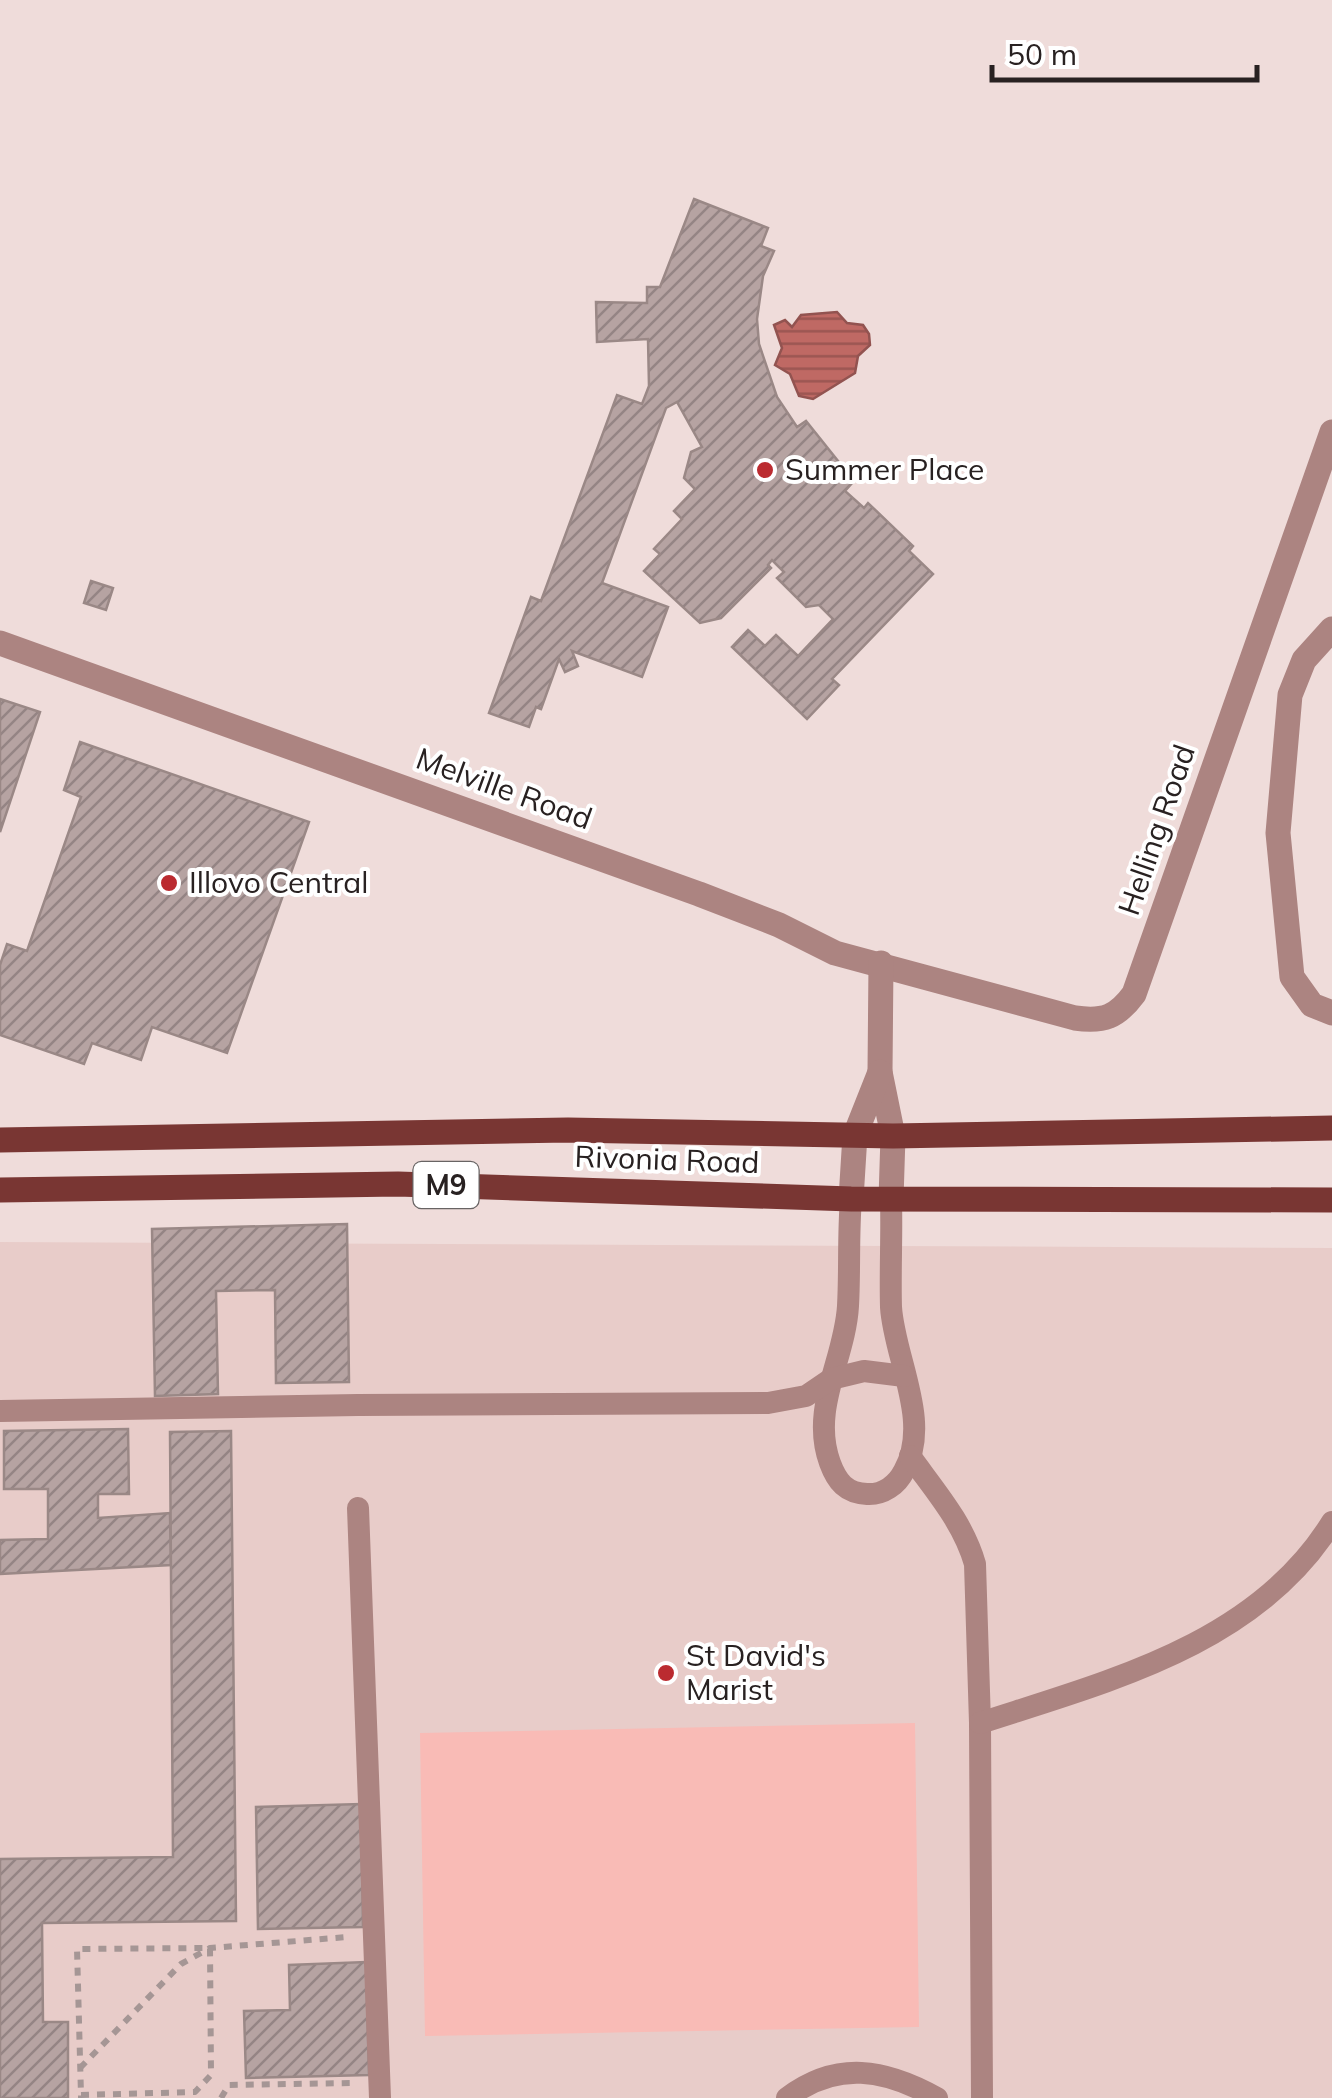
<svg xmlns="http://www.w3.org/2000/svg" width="1332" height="2098" font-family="Mulish,sans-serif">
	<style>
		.built { fill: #e8ccc9 }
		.grass { fill: #f9bbb6 }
		.water { fill: url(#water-rules); stroke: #925350; stroke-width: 2.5 }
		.building { fill: url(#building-hatch); stroke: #9a8886; stroke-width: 2.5 }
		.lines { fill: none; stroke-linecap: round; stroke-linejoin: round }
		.path { stroke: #a59695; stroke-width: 6; stroke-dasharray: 8 8; stroke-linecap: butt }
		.lane { stroke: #ac8481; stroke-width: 22 }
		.street { stroke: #ac8481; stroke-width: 25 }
		.primary { stroke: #793633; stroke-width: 25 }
		.poi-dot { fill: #bb2b30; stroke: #fff; stroke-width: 4 }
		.labels { text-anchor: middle; stroke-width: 8; stroke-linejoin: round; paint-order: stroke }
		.shield { fill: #fff; stroke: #686464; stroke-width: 2.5 }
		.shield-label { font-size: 28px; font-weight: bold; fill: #282121 }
		.poi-label { font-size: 30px; fill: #282121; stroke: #fff; text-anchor: start }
		.street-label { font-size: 30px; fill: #282121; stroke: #fff }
	</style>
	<defs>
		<pattern id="water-rules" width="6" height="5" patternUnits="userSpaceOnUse" patternTransform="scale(2.5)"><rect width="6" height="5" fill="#bf6964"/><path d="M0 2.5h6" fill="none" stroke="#9b5652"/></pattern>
		<pattern id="building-hatch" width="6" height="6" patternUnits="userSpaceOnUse" patternTransform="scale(2.5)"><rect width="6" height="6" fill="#b6a3a2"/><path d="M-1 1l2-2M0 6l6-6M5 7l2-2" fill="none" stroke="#948484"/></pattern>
	</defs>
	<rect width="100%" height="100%" fill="#efdcda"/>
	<polygon class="built" points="0,1242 1332,1248 1332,2098 0,2098"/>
	<polygon class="grass" points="915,1723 919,2027 425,2036 420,1733"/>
	<polygon class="water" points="837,312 847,323 863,325 869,334 870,345 858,356 855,373 813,399 799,396 790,374 775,365 782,348 774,325 785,320 792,327 801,315"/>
	<g class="building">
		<polygon points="694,199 768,228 761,246 774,251 763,276 757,319 759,344 777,397 797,427 806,421 854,481 845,491 864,508 868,503 913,546 909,551 933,574 832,679 839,685 807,719 732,647 748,630 765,646 776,635 798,656 833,619 819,605 806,607 777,578 784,572 772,560 768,565 771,568 721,618 700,623 644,571 660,554 654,549 682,519 674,511 695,489 684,478 691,452 702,447 677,402 666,408 602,583 668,607 642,677 572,651 578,666 565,672 559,659 541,709 536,707 529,727 489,713 531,597 541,601 617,395 642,404 649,386 648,339 597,342 596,302 647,303 647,287 660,287"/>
		<polygon points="91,581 113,588 106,610 84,603"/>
		<polygon points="0,699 40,712 0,832"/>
		<polygon points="80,742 309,822 227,1053 152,1027 141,1060 92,1043 84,1064 0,1035 0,965 7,944 27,951 81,797 64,790"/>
		<polygon points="347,1224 349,1382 276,1383 275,1290 216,1291 218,1394 155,1396 152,1229"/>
		<polygon points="128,1429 129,1494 98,1494 98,1518 170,1513 171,1565 0,1574 0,1540 48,1539 48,1489 4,1489 4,1431"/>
		<polygon points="231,1431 236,1921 42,1923 43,2022 68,2022 68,2098 0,2098 0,1859 173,1857 170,1432"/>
		<polygon points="361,1804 363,1927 258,1929 256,1807"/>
		<polygon points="366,1962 369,2075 246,2078 244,2011 290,2010 289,1965"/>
	</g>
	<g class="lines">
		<g class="path">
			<polyline points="80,2068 181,1964 210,1948 347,1937"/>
			<polyline points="81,2095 195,2092 211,2075 210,1948 77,1949 81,2095 81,2098"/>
			<polyline points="221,2098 229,2085 352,2083"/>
		</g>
		<g class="lane">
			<path d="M851,1199C848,1234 850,1270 848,1306C845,1359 810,1409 830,1463C837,1482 846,1493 867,1494C883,1495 897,1485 904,1471C932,1422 894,1358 891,1307C890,1271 892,1235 891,1199"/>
			<polyline points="0,1411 358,1405 768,1403 806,1396 831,1379 864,1371 904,1376"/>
			<path d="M910,1456C935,1491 963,1522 975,1564L980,1723L982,2098"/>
			<polyline points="358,1508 380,2098"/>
			<path d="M980,1723C1109,1681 1257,1644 1332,1522"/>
			<path d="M787,2098C837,2060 885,2069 937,2098"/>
		</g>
		<g class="street">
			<polyline points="1332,629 1304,660 1290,695 1278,833 1292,977 1312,1005 1332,1013"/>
			<path d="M0,643L699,894L779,925L835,953L1075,1018C1104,1022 1117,1017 1134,994L1332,432"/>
			<polyline points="881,963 880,1072 893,1136 891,1199"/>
			<polyline points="851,1199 855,1135 880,1072"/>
		</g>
		<g class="primary">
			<polyline points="0,1140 568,1130 893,1136 1332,1128"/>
			<polyline points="0,1190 398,1184 851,1199 1332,1200"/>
		</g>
	</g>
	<g class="poi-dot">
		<circle cx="765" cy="470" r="10"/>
		<circle cx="169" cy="883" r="10"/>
		<circle cx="666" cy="1673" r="10"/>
	</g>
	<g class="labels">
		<rect class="shield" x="413.5" y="1162" width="65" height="46" rx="8"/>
		<g class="shield-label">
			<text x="446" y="1195">M9</text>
		</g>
		<g class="poi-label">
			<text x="785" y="480">Summer Place</text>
			<text x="189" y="893">Illovo Central</text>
			<text x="686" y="1666">St David's<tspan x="686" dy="34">Marist</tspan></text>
		</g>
		<g class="street-label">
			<text transform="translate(504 789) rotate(20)" y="10">Melville Road</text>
			<text transform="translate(1157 830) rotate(-71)" y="10">Helling Road</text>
			<text transform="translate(667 1160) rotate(2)" y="10">Rivonia Road</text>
		</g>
	</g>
	<path d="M992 65v15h265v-15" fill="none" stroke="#282121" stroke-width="5"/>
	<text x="1007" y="65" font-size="30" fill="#282121" stroke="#ffffff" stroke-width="8" paint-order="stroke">50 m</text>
</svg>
